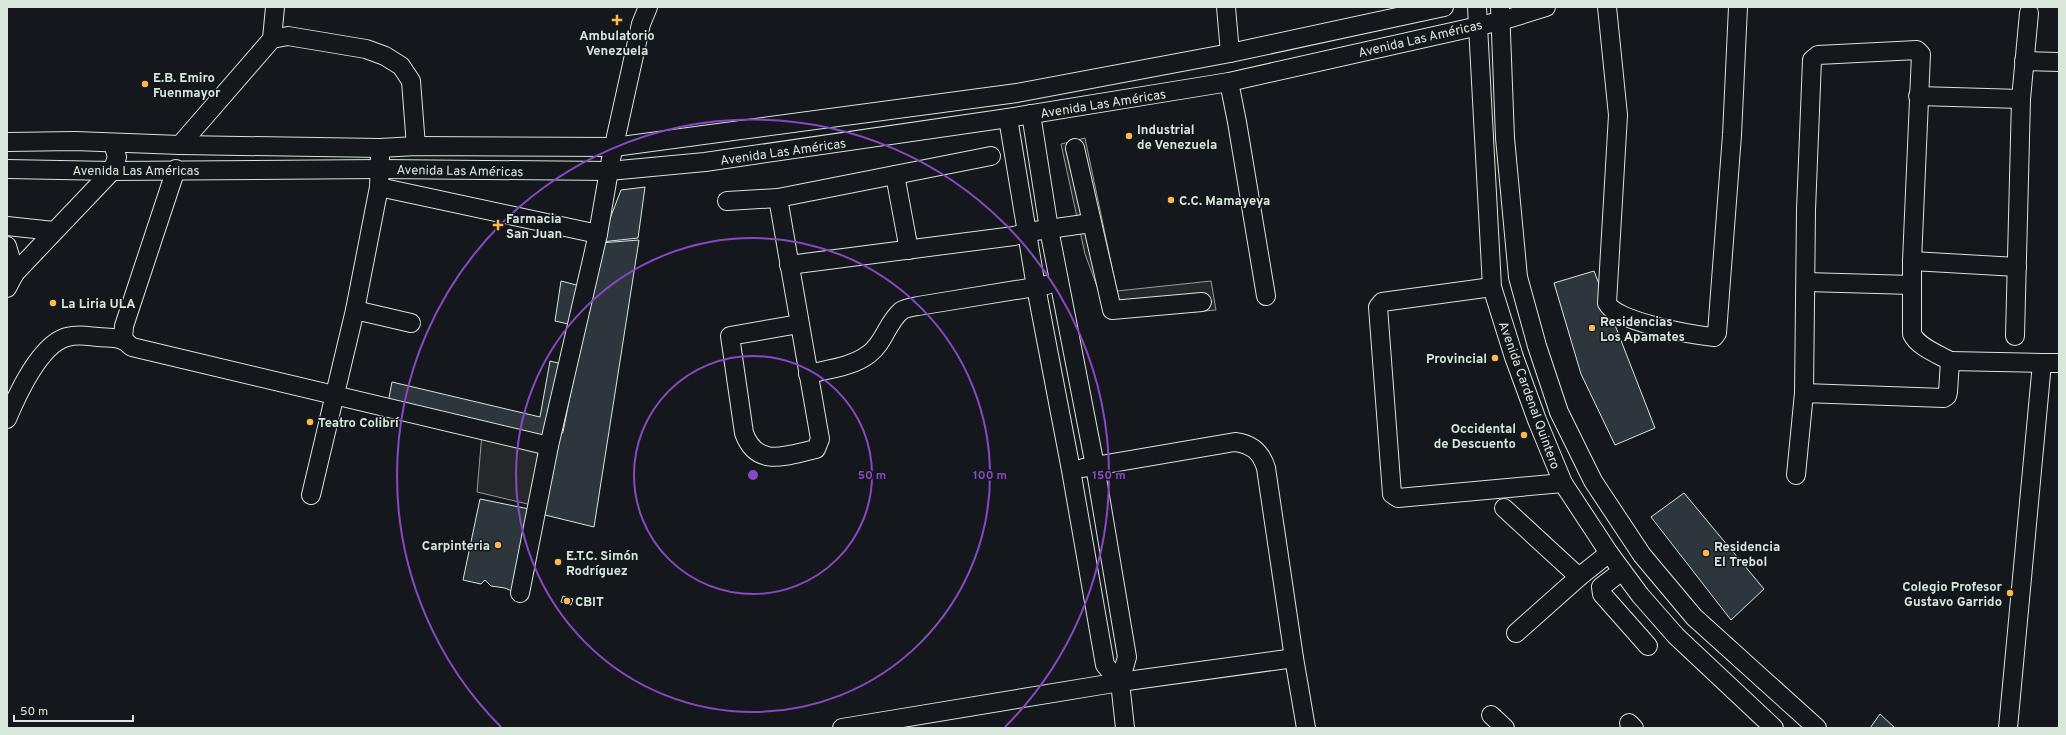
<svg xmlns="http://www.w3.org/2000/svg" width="2066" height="735" font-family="Overpass,sans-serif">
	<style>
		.parking { fill: #24282b; stroke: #939e99 }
		.building { fill: #2c363c; stroke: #d8e6dc }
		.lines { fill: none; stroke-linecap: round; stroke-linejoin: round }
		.minor-casing { stroke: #d8e6dc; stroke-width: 20 }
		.minor { stroke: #14181c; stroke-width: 18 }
		.ring { fill: none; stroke: #8948c3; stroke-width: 2 }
		.poi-dot { fill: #ffb74d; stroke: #14181c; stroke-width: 1.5 }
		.labels { text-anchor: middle; stroke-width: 3; stroke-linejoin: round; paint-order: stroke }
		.poi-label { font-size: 13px; font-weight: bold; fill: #d8e6dc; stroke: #14181c; text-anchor: start }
		.street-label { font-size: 13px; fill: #d8e6dc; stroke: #14181c }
		.centre { fill: #8948c3; stroke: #14181c; stroke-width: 2 }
		.ring-label { font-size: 12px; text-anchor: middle; font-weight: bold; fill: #8948c3; stroke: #14181c; stroke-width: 3; stroke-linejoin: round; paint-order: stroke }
	</style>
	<rect width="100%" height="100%" fill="#14181c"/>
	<g class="parking">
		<polygon points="1085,138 1117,291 1211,281 1216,310 1109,319 1085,254 1061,144"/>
		<polygon points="482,433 545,449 536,506 477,492"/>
	</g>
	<g class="building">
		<polygon points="645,187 638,238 601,242 621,190"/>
		<polygon points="639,240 594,527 541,514 551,448 563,432 600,243"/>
		<polygon points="1594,271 1655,428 1615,445 1581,374 1554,283"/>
		<polygon points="561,281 584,287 577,326 555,321"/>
		<polygon points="550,361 570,366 549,443 388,403 392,382 540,417"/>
		<polygon points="1684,493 1764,589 1731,620 1651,517"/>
		<polygon points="480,499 534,510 516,593 505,588 491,586 485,580 481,584 463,580"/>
		<polygon points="563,596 573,599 571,605 561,602"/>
		<polygon points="1880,714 1895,728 1870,728"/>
	</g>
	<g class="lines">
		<g class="minor-casing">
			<g id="minor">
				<polyline points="1226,7 1230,53"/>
				<polyline points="1477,7 1492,287 1514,357 1537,420 1563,483 1609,553 1640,595 1676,636 1774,728"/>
				<polyline points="1500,7 1505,138 1518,277 1537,346 1559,412 1593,481 1642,555 1694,617 1817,728"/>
				<path d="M1607,7L1618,115L1607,303C1615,322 1694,335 1714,337L1717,333L1732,135L1738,7"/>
				<polyline points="272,39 275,7"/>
				<polyline points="2024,61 2059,62"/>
				<polyline points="1229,82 1237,122 1266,296"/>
				<polyline points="1918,96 2021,99"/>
				<polyline points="1031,114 1049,229 1095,466 1127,657 1120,682 1125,728"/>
				<polyline points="1008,118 1036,287 1071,470 1105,665 1120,682"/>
				<polyline points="7,142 75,141 180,145 380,148 416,146 614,147 1017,93 1230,53 1444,7"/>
				<polyline points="180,145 272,39 288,36 366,49 385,56 401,66 411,81 416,146"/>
				<polyline points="1075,148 1112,310 1202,302"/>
				<polyline points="7,169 112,171 380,169 609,171 705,162 1008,118 1229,82 1501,21 1546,7"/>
				<polyline points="895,175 909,250"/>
				<polyline points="379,187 598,234"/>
				<polyline points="727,201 778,198"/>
				<polyline points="7,226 54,231"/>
				<polyline points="7,246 15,273 7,288"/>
				<polyline points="1912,261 2017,267"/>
				<polyline points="789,265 1014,236 1028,232 1091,223"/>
				<polyline points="15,273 112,171 117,157 113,143"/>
				<polyline points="1806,282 1912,285"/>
				<polyline points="1492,287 1382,302 1378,307 1392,494 1398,498 1563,483"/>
				<polyline points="355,310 411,323"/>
				<path d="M799,324L730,336L744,433C757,469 787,455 816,449L820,439L778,198L991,156"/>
				<polyline points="2015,336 2021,99 2029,13"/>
				<polyline points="123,340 124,326 176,169"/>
				<path d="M808,374C829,369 852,367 869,354C884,343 887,323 901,311C905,308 913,307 918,306L1047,285"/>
				<path d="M1804,393L1806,210L1812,60L1818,55L1917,50L1921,54L1912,261V334C1918,347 1938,354 1950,361"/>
				<path d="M7,419C17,395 40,344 67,337C78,334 87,336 98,337C105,338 116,337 122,340C126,341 129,345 132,347L549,446"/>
				<path d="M1083,468L1235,442C1252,444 1261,452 1266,468L1294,658L1306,728"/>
				<polyline points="1796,475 1804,393 1944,398 1947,396 1948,392 1950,361 2042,363"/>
				<polyline points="311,495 355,310 379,187 380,157"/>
				<polyline points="1504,508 1579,577"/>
				<polyline points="1622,571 1601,587 1602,594 1648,646"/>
				<polyline points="520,593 549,446 598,234 611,159 641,24 648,7"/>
				<polyline points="1516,633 1579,577 1609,553"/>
				<polyline points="1491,715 1505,728"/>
				<polyline points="1629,723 1634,728"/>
				<polyline points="842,728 1120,682 1294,658"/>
				<polyline points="2008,728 2042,363 2059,363"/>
			</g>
		</g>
		<use href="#minor" class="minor"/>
	</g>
	<g class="ring">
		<circle cx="753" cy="475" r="119"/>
		<circle cx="753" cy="475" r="237"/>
		<path d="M501 727A356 356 0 1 1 1005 727"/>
	</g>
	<g class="poi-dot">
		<path d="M615 14h4v4h4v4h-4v4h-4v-4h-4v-4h4z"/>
		<circle cx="145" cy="84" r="4"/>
		<circle cx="1129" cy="136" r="4"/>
		<circle cx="1171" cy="200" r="4"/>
		<path d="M496 219h4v4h4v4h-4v4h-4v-4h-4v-4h4z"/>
		<circle cx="53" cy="303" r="4"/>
		<circle cx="1592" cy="328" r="4"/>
		<circle cx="1495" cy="358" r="4"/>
		<circle cx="310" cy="422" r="4"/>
		<circle cx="1524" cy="435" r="4"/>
		<circle cx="498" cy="545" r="4"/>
		<circle cx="1706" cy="553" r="4"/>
		<circle cx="558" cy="562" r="4"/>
		<circle cx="2010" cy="593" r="4"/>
		<circle cx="567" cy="601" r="4"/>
	</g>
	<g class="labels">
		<g class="poi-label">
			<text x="617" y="40" text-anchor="middle">Ambulatorio<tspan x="617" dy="15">Venezuela</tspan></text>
			<text x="153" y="82">E.B. Emiro<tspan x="153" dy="15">Fuenmayor</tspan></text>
			<text x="1137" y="134">Industrial<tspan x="1137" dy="15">de Venezuela</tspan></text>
			<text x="1179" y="205">C.C. Mamayeya</text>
			<text x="506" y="223">Farmacia<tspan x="506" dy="15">San Juan</tspan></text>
			<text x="61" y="308">La Liria ULA</text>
			<text x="1600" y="326">Residencias<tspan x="1600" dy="15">Los Apamates</tspan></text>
			<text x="1487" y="363" text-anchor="end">Provincial</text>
			<text x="318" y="427">Teatro Colibrí</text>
			<text x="1516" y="433" text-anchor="end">Occidental<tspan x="1516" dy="15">de Descuento</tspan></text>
			<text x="490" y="550" text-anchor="end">Carpinteria</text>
			<text x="1714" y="551">Residencia<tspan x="1714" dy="15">El Trebol</tspan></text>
			<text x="566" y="560">E.T.C. Simón<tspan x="566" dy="15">Rodríguez</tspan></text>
			<text x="2002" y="591" text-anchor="end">Colegio Profesor<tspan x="2002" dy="15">Gustavo Garrido</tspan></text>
			<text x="575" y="606">CBIT</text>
		</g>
		<g class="street-label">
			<text transform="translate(1420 38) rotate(-13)" y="5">Avenida Las Américas</text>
			<text transform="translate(1103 103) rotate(-9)" y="5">Avenida Las Américas</text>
			<text transform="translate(783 151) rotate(-8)" y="5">Avenida Las Américas</text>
			<text x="136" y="175">Avenida Las Américas</text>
			<text transform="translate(460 170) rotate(1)" y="5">Avenida Las Américas</text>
			<text transform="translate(1530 395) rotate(70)" y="5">Avenida Cardenal Quintero</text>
		</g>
	</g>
	<circle cx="753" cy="475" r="6" class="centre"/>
	<g class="ring-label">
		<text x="872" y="479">50 m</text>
		<text x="990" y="479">100 m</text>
		<text x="1109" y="479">150 m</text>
	</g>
	<rect width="2066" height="735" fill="none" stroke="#d8e6dc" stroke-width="16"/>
	<path d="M14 715v6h119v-6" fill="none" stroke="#d8e6dc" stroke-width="2"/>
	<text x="20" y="715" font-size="12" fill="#d8e6dc" stroke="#14181c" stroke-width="3" paint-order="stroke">50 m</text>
</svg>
